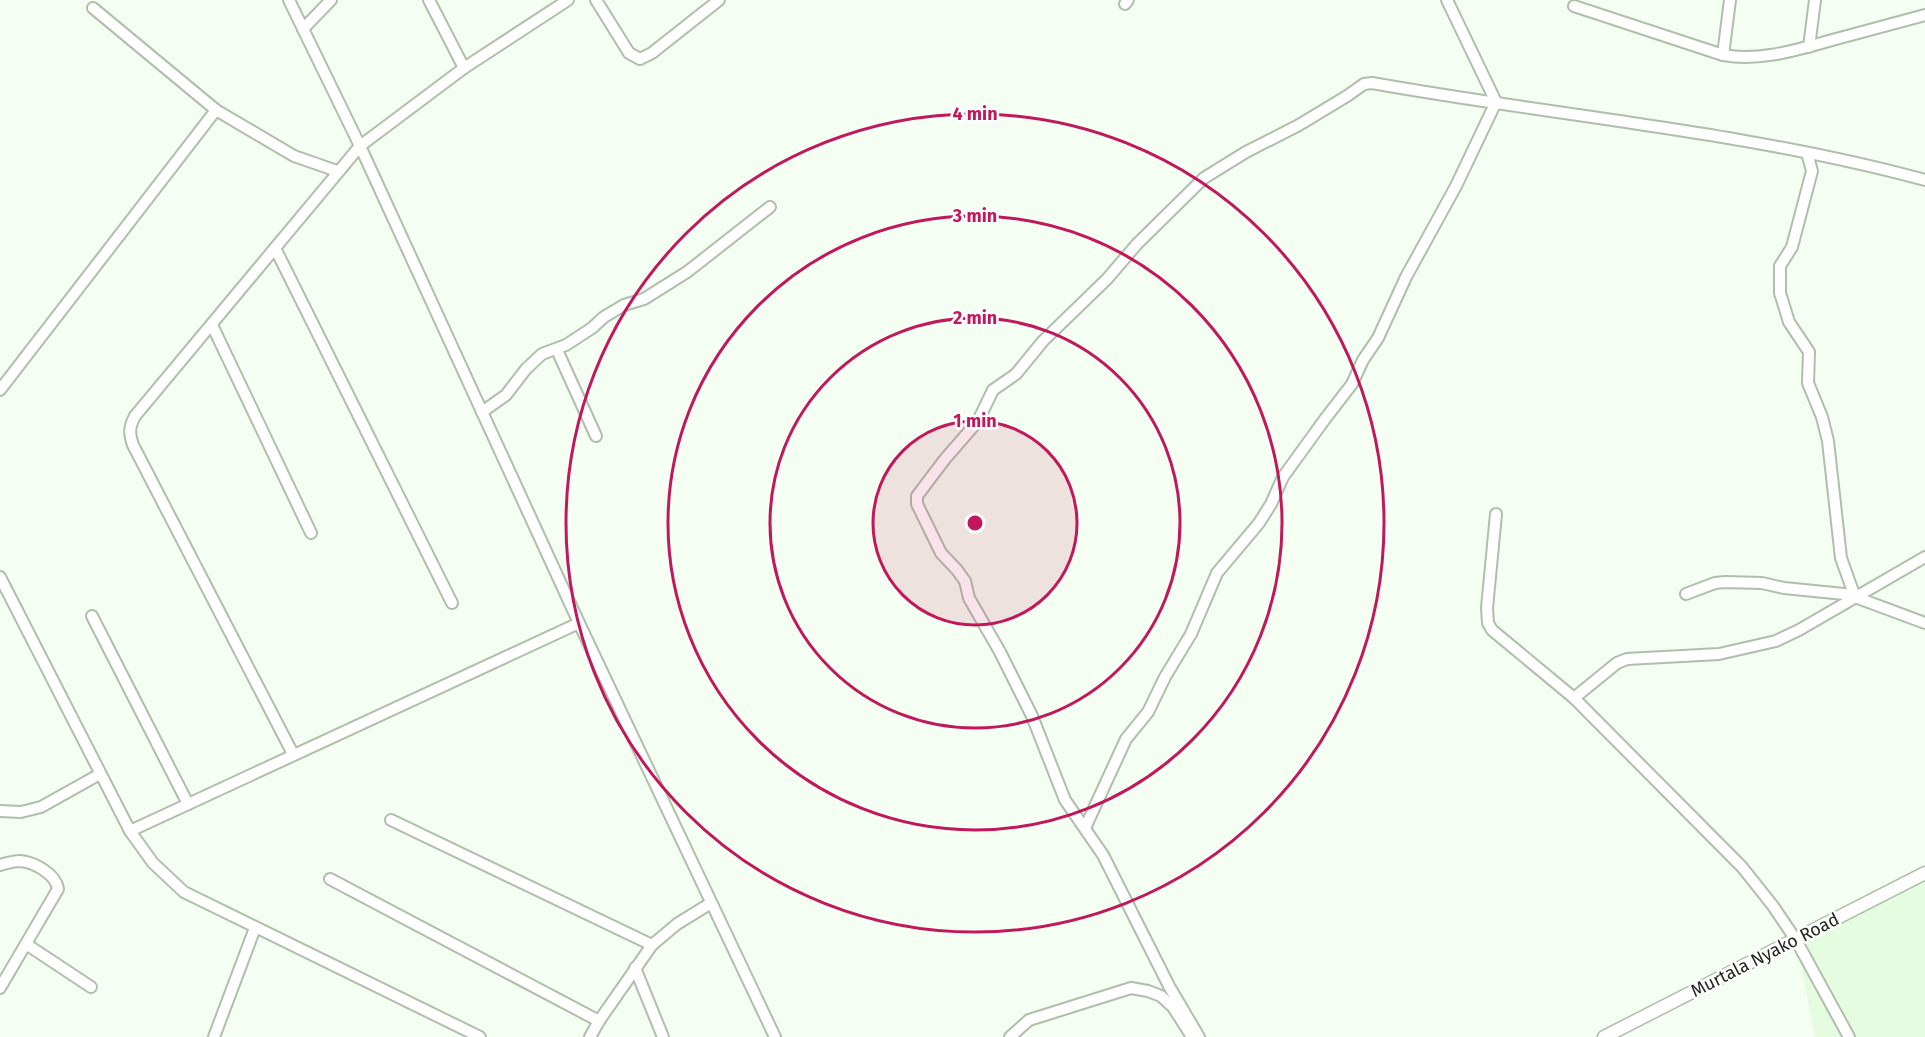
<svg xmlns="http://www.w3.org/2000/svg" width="1925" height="1037" font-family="'Fira Sans',sans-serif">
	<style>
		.built { fill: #e5fce1 }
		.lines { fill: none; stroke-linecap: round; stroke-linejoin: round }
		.minor-casing { stroke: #afbfac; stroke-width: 14 }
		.tertiary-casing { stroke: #afbfac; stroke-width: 15 }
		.minor { stroke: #fff; stroke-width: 10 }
		.tertiary { stroke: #fff; stroke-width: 12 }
		.ring { fill: none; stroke: #c2185b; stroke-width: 3 }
		.labels { text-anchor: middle; stroke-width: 5; stroke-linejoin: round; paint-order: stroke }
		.street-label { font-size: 18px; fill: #1f251e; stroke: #fff }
		.centre { fill: #c2185b; stroke: #fff; stroke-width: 3 }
		.ring-label { font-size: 18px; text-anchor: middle; font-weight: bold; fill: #c2185b; stroke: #fff; stroke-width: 5; stroke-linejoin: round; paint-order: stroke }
	</style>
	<rect width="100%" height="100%" fill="#f4fef2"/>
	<polygon class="built" points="1925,873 1925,1037 1815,1037 1796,940"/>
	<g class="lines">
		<g class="minor-casing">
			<g id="minor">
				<polyline points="289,0 360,146 579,623 775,1037"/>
				<polyline points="429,0 464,68"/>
				<polyline points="596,0 629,53 640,59 652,53 719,0"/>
				<polyline points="1125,4 1128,0"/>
				<path d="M1574,6L1723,55C1761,62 1800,49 1836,39C1866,31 1895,23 1925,15"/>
				<polyline points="93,8 216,110 294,156 337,171"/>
				<polyline points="303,29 331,0"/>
				<polyline points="1809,47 1815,0"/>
				<polyline points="1723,55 1730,0"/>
				<polyline points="1807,153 1812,171 1792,247 1780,266 1780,293 1789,322 1809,352 1808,383 1822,417 1828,441 1841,558 1855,597 1925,623"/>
				<polyline points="275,248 452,603"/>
				<polyline points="212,325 311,533"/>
				<polyline points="557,350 596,436"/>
				<polyline points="0,390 216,110"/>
				<polyline points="482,412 506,395 526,369 542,354 566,345 592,328 604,317 624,305 644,299 687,272 770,207"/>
				<polyline points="1496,514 1487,608 1488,623 1492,630 1574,698 1742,867 1773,906 1796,940 1849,1037"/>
				<polyline points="0,577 130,831 153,863 184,892 480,1037"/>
				<polyline points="1686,594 1715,583 1725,582 1762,583 1784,588 1854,595"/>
				<polyline points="92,616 188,804"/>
				<polyline points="1574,698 1617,663 1627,659 1719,654 1776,641 1799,630 1925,557"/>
				<path d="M293,754L133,445C129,433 129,427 135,416L360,146L464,68L568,0"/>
				<polyline points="0,811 21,812 41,807 100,774"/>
				<polyline points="391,820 652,945"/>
				<polyline points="1085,828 1126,739 1148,712 1165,677 1191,634 1217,573 1259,523 1271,504 1283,477 1325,419 1352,384 1363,360 1378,338 1406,277 1456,186 1496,102 1447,0"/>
				<polyline points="130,831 579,623"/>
				<path d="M0,865C7,863 13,861 20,861C34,862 56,874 58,889L0,988"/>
				<polyline points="330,879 599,1021"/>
				<polyline points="26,944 91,987"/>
				<polyline points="635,968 663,1037"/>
				<polyline points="214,1037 255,928"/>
				<polyline points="590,1037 599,1021 652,945 677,924 711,903"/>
				<polyline points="1010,1037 1029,1020 1131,988 1148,991 1161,996 1173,1007 1192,1037"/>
				<path d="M1199,1037L1169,986L1103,855L1065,800L1032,716L1000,652L969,598L965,581L957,570L941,553L917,504V496L945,459L978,421L993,390L1016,374L1043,341L1107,279L1137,244L1204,178L1246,152L1299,125L1347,96L1364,84L1372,83C1556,116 1744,131 1925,180"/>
			</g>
		</g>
		<g class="tertiary-casing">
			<polyline id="tertiary" points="1604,1037 1925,873"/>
		</g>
		<use href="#minor" class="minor"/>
		<use href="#tertiary" class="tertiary"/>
	</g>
	<circle cx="975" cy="523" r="102" fill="#c2185b" fill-opacity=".12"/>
	<g class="ring">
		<circle cx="975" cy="523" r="102"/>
		<circle cx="975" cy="523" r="205"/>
		<circle cx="975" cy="523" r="307"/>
		<circle cx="975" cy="523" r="409"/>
	</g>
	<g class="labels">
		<g class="street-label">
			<text transform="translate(1765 955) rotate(-27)" y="6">Murtala Nyako Road</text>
		</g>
	</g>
	<circle cx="975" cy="523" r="9" class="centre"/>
	<g class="ring-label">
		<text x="975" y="120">4 min</text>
		<text x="975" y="222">3 min</text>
		<text x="975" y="324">2 min</text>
		<text x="975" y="427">1 min</text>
	</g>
</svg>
